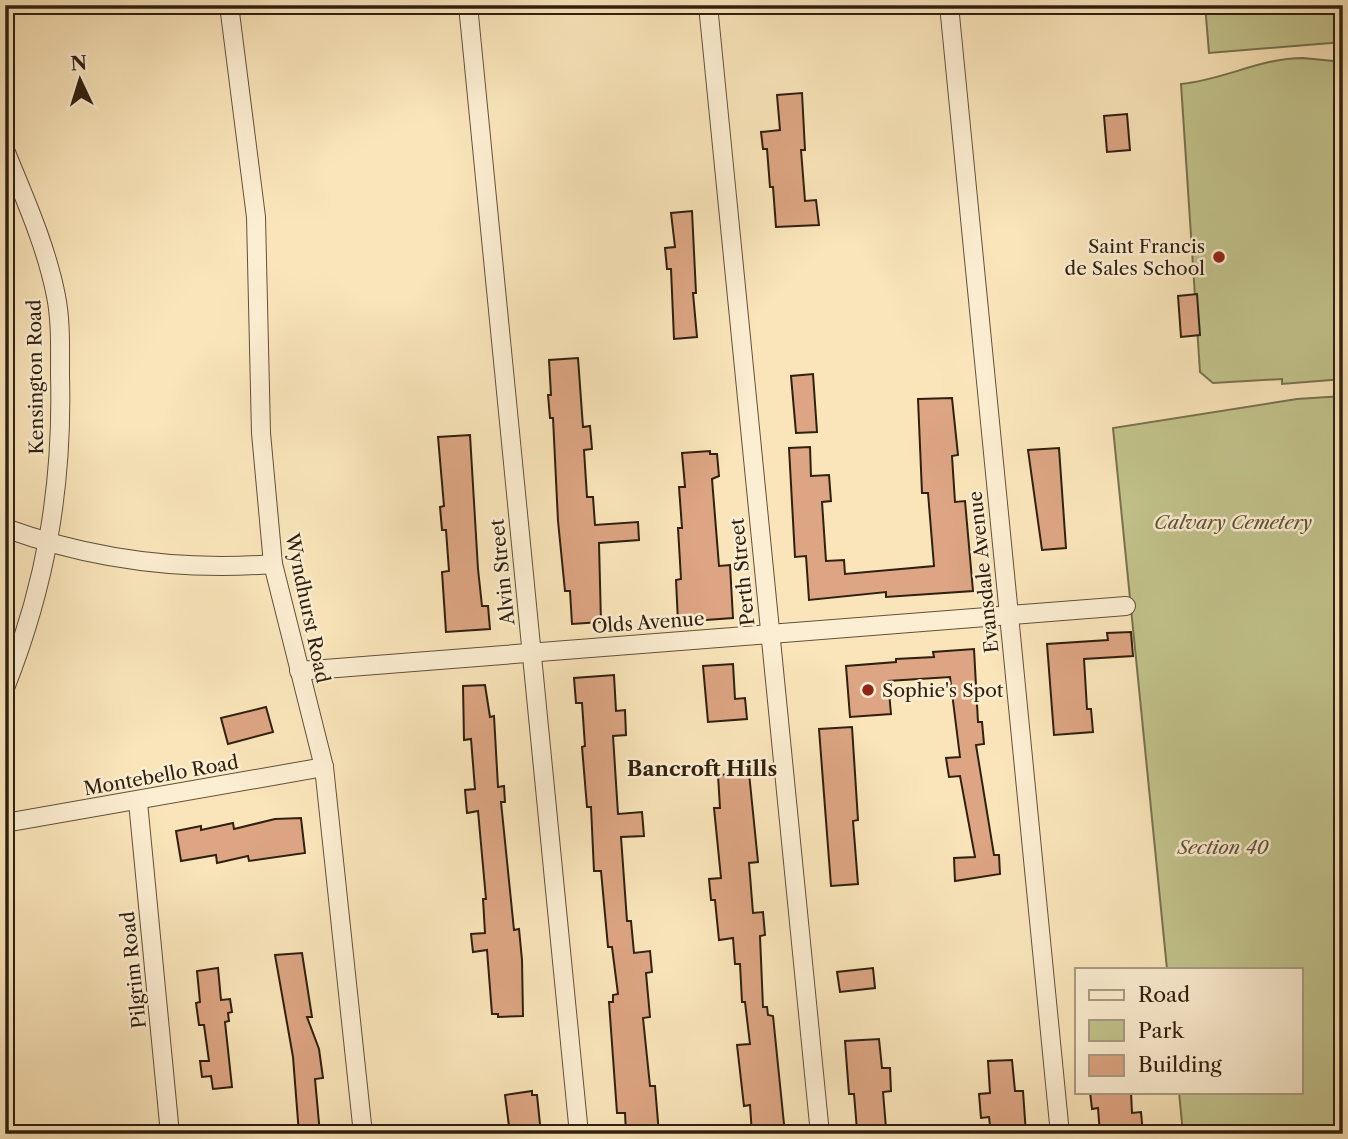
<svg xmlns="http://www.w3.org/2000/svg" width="1348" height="1139" font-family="'Libre Caslon Text',serif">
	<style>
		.green { fill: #c2c38c; stroke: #78724e; stroke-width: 2 }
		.building { fill: #dda583; stroke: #2f2010; stroke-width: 2 }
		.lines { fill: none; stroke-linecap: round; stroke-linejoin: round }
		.minor-casing { stroke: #62513a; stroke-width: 20 }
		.minor { stroke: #fceed2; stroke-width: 18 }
		.poi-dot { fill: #8f2418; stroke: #fceed2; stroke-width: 2.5 }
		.labels { text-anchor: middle; stroke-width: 5; stroke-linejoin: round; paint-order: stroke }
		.poi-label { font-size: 19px; fill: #2f2010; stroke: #fceed2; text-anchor: end }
		.street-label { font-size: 19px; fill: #2f2010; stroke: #fceed2 }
		.park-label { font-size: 19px; font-style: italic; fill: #5b5135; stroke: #fceed2 }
		.neighbourhood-label { font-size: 21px; font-weight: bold; fill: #2f2010; stroke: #fceed2 }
	</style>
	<rect width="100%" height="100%" fill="#fae5ba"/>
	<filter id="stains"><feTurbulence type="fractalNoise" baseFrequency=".00286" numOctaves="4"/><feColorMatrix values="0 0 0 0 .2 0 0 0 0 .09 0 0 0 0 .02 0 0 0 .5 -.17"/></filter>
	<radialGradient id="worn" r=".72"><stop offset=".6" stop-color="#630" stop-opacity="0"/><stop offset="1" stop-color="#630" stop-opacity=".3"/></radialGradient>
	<g class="green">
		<polygon points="1205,5 1343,5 1343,42 1209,53"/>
		<path d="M1303,58L1343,62V379L1282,384V379L1213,383L1200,372L1181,84C1224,80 1260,58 1303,58Z"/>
		<polygon points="1343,396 1343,1134 1183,1134 1179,1092 1301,1092 1301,969 1167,969 1113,428 1297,399"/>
	</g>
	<g class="building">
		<polygon points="802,93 805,150 801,150 805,201 816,200 819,225 776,227 773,187 770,187 767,149 763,149 761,132 780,130 777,95"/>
		<polygon points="1127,114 1130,150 1107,152 1104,116"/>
		<polygon points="692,211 696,293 693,293 697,337 674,339 671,269 667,269 665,248 675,247 671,213"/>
		<polygon points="1197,294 1200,335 1181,337 1178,296"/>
		<polygon points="578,358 583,427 590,426 592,449 584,450 587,497 593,497 595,525 638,522 639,540 599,543 601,622 572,624 570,591 565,591 558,521 553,418 550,418 548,395 551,395 549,360"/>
		<polygon points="813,374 817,432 796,433 791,376"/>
		<polygon points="952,398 958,455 952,456 955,502 965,501 973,591 886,597 886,592 809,600 806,556 795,557 789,448 810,447 811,476 829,475 831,501 822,502 826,561 844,560 845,574 934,566 928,493 922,493 918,399"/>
		<polygon points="470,435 478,569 482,606 488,606 490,629 446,632 442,572 449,571 446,530 442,530 440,507 444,506 438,437"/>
		<polygon points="1059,448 1066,548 1042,550 1028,450"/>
		<polygon points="710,451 710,454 717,454 719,476 712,479 719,566 730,565 733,618 678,622 676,580 681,579 678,528 682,528 679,487 685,487 682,453"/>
		<polygon points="1131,632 1133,656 1084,659 1087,709 1091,709 1093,732 1054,735 1047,644 1108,640 1107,633"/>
		<polygon points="974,649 978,722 982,722 984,744 976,745 994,855 999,855 1000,874 955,881 954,858 975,857 960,776 949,777 946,758 960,757 950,677 888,681 891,714 850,717 846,666 896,662 896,659 934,657 933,652"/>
		<polygon points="733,664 735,699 745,698 747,719 708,722 703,666"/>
		<polygon points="614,675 616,711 625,710 626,735 613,736 618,814 642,812 644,836 621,837 627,921 631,921 634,953 650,951 652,972 646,973 650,1017 643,1018 650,1086 655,1086 659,1134 626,1134 625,1113 617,1113 609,1002 613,1002 613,995 618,994 612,947 608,947 601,871 594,871 591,807 587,807 582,747 585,746 582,703 576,703 574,678"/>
		<polygon points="485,685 490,717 494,716 498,787 504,786 505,802 501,802 514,930 519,929 522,960 523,1016 498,1017 498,1014 492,1014 487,950 473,952 471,934 485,933 483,899 486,899 478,811 467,813 465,790 475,789 471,739 464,740 463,686"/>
		<polygon points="266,707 273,732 228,744 221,718"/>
		<polygon points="852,727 858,820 853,821 858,884 831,886 819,729"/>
		<polygon points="749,773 758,862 749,863 753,913 763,912 765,935 760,936 763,1007 767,1007 768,1015 773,1016 785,1134 752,1134 750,1105 744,1106 737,1045 750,1044 745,1002 742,1002 740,964 735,964 733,938 719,940 715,900 711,900 709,879 721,878 714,808 720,808 718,775"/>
		<polygon points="301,818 305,853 249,861 248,856 217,863 216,855 181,861 176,831 201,826 201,830 233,823 234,829 275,819"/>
		<polygon points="302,953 312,1017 307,1017 319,1049 323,1078 315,1079 320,1134 299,1134 293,1057 275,955"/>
		<polygon points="218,968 221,1000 230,999 232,1012 228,1013 229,1021 225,1022 232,1087 213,1089 211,1076 202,1077 200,1061 209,1061 204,1025 199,1025 196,1003 200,1002 197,971"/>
		<polygon points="873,968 875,988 840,992 837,972"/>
		<polygon points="879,1039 882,1068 890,1068 891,1091 883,1092 886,1128 857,1130 854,1094 849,1094 845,1041"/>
		<polygon points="1012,1060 1015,1091 1023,1091 1026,1134 991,1134 989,1117 981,1118 979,1094 990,1093 988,1061"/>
		<polygon points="532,1091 532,1095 537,1095 541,1134 510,1134 505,1095"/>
		<polygon points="1090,1092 1131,1092 1132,1113 1141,1112 1143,1134 1100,1134 1098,1108 1092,1109"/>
	</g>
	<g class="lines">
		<g class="minor-casing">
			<g id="minor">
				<polyline points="229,5 256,217 261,433 273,564 324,767 363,1134"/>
				<polyline points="468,5 579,1134"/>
				<polyline points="708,5 820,1134"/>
				<polyline points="949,5 1060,1134"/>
				<path d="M5,150C24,197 46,245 56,296C61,321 60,349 60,375C63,486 46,585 5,688"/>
				<path d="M5,528C93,560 181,571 273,564"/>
				<polyline points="299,671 1126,606"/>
				<polyline points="138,802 170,1134"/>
				<polyline points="5,823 324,767"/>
			</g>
		</g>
		<use href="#minor" class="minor"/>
	</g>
	<g class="poi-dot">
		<circle cx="1219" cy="257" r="7"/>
		<circle cx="868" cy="690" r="7"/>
	</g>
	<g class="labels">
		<g class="poi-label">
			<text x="1205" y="253">Saint Francis<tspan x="1205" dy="22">de Sales School</tspan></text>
			<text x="882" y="697" text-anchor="start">Sophie's Spot</text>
		</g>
		<g class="street-label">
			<text transform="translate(35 377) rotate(-91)" y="7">Kensington Road</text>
			<text transform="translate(502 572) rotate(-96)" y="7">Alvin Street</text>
			<text transform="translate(742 572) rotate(-96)" y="7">Perth Street</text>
			<text transform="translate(983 572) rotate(-96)" y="7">Evansdale Avenue</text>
			<text transform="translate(308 608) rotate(78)" y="7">Wyndhurst Road</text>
			<text transform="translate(648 622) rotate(-4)" y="7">Olds Avenue</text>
			<text transform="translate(161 775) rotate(-10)" y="7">Montebello Road</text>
			<text transform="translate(133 970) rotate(-96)" y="7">Pilgrim Road</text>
		</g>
		<g class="park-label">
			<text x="1233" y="529">Calvary Cemetery</text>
			<text x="1223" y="854">Section 40</text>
		</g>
		<g class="neighbourhood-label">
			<text x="702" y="776">Bancroft Hills</text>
		</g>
	</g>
	<rect width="1348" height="1139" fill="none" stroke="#fae5ba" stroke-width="28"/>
	<rect x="7" y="7" width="1334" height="1125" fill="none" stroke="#2f2010" stroke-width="3.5"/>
	<rect x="14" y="14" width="1320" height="1111" fill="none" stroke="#2f2010" stroke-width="2"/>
	<rect x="1075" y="968" width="228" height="126" fill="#fceed2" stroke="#aa9c84" stroke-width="2"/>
	<rect x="1089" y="990" width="35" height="10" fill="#fceed2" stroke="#aa9c84" stroke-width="2"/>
	<text x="1138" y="1002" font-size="21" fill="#2f2010">Road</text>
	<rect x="1089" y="1020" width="35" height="21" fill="#c2c38c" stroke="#aa9c84" stroke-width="2"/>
	<text x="1138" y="1038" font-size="21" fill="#2f2010">Park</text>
	<rect x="1089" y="1055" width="35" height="21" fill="#dda583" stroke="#aa9c84" stroke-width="2"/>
	<text x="1138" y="1072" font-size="21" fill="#2f2010">Building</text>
	<g transform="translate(80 80) rotate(356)" stroke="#fceed2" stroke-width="5" paint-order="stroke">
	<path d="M0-5L12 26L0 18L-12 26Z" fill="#2f2010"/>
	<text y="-10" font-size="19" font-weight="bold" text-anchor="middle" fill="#2f2010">N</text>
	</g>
	<rect width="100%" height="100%" filter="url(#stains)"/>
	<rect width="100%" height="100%" fill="url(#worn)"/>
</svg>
